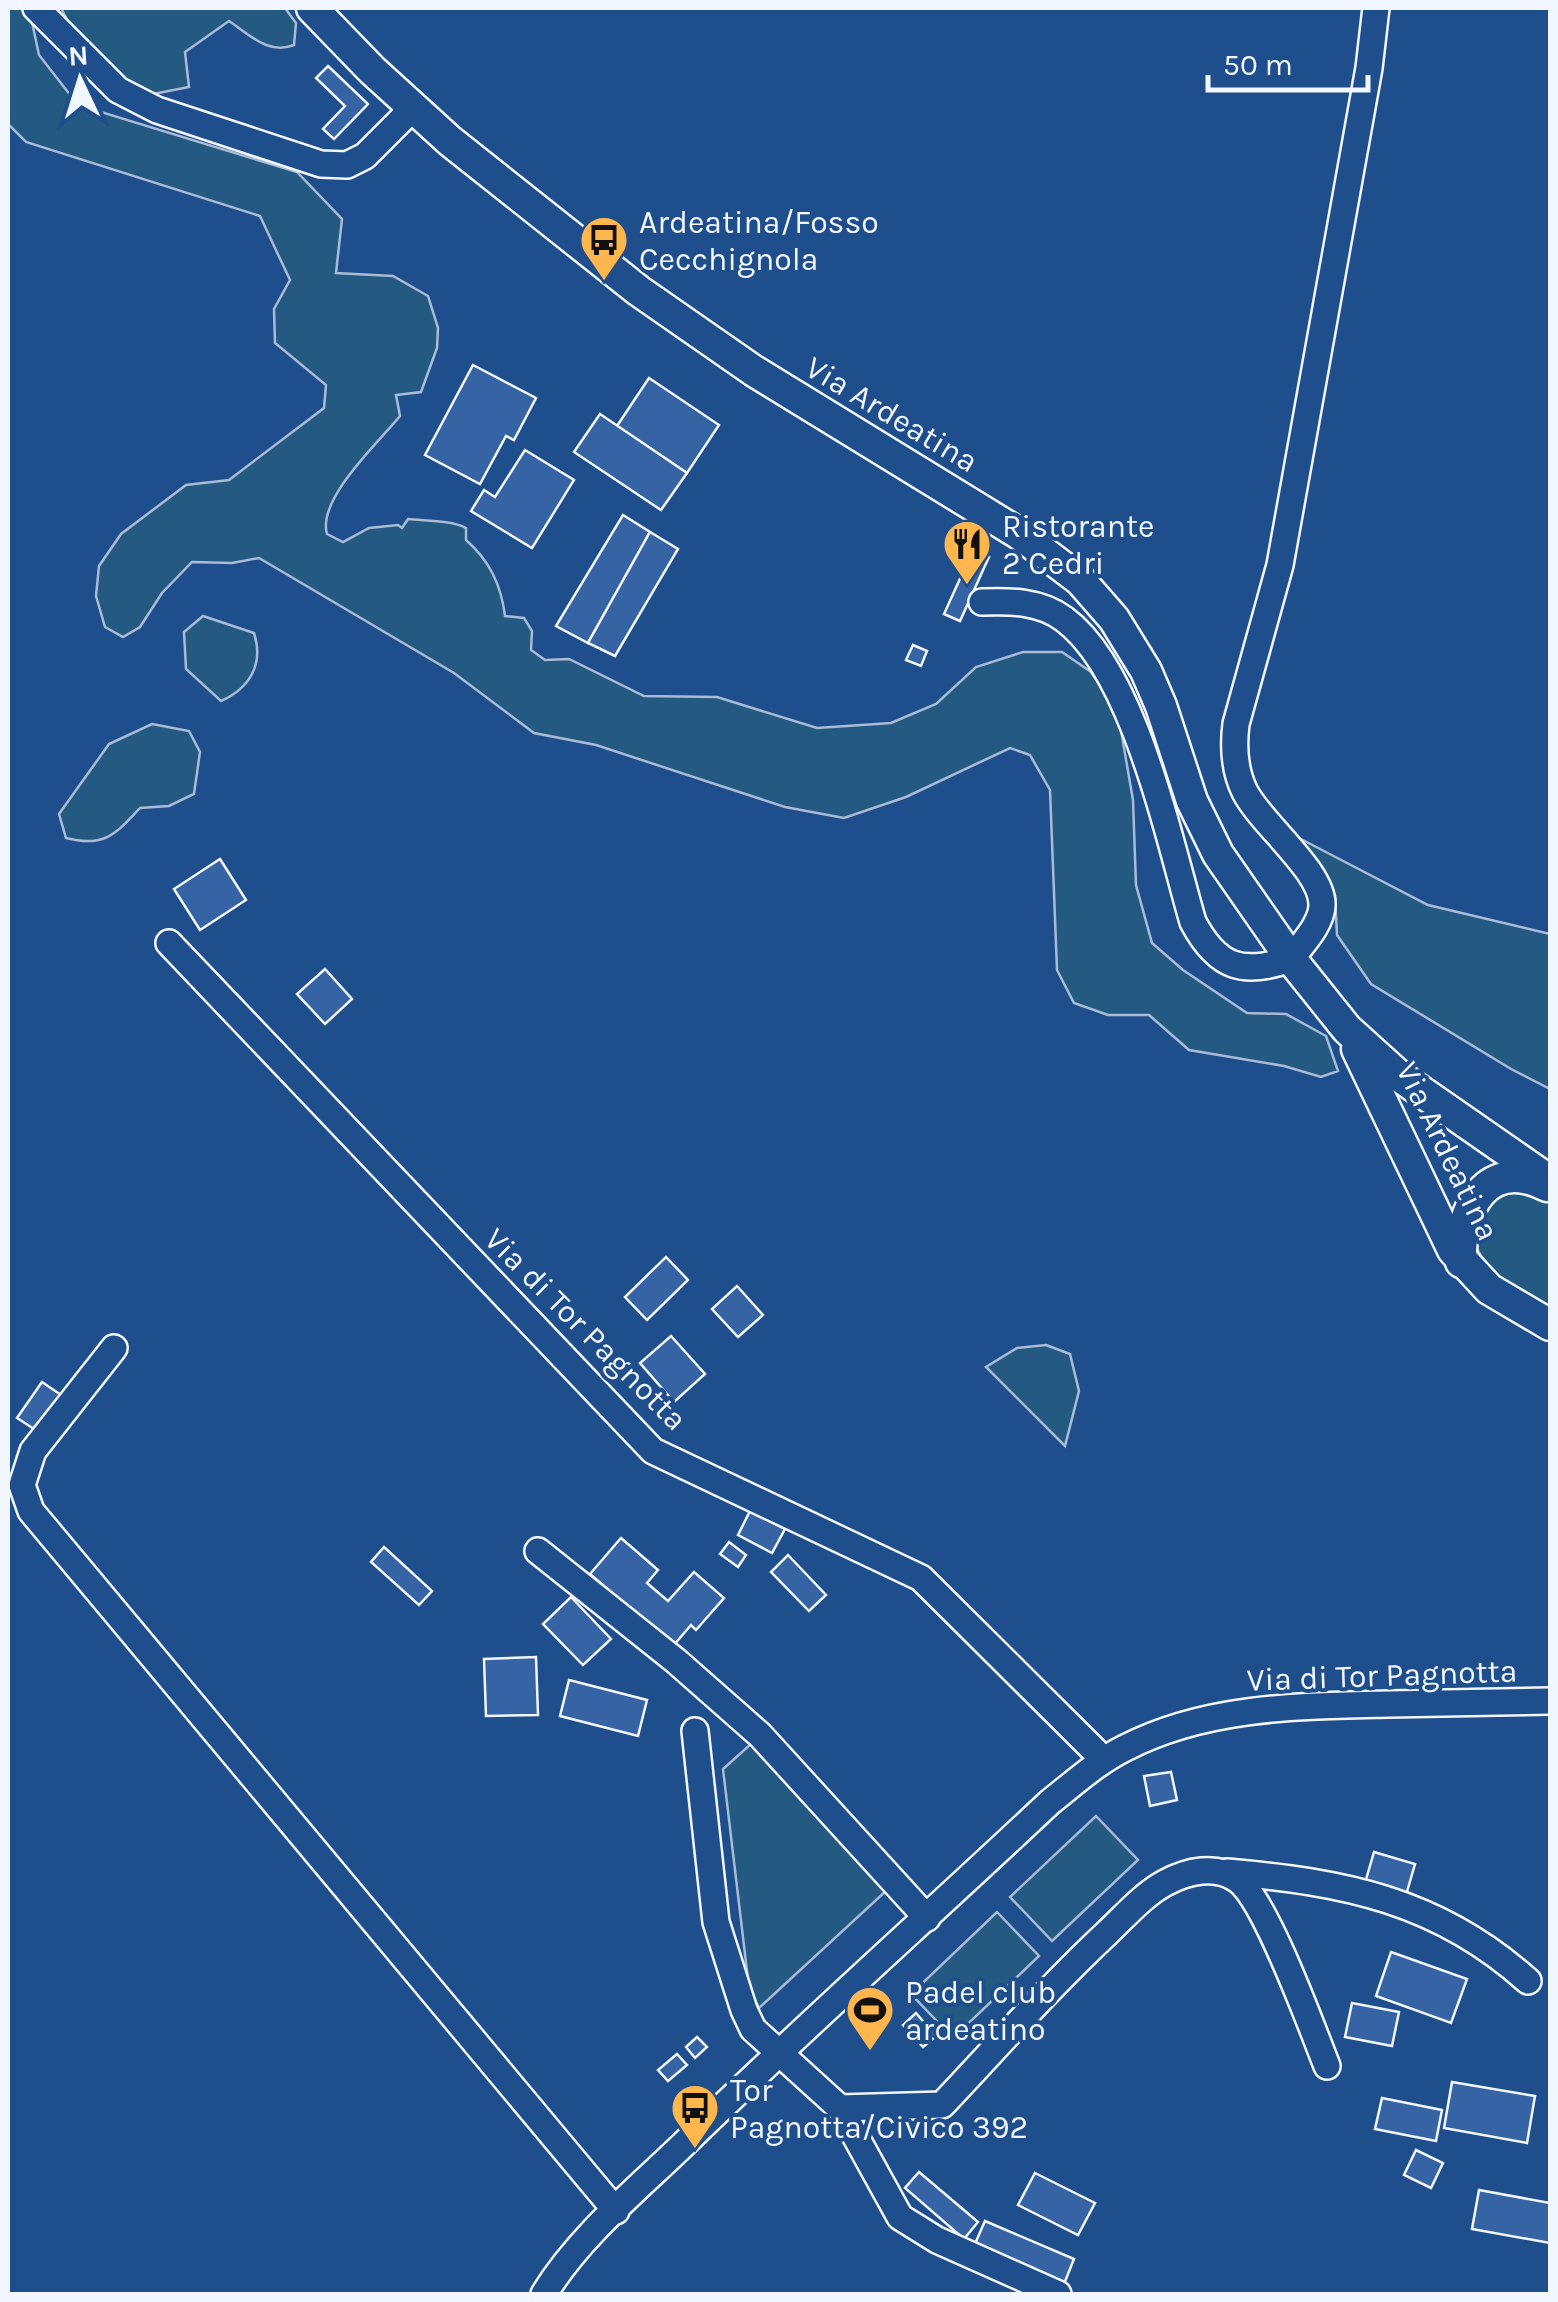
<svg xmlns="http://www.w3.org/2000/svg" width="1558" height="2302" font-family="Karla,sans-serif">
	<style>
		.green { fill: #245a82; stroke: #a8bbd7; stroke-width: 2.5 }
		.building { fill: #3563a3; stroke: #f2f6ff; stroke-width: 2.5 }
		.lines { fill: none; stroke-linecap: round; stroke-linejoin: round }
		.minor-casing { stroke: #f2f6ff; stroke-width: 30 }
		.major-casing { stroke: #f2f6ff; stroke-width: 35 }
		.minor { stroke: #1f4e8c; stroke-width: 25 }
		.major { stroke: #1f4e8c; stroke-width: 30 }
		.labels { text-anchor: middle; stroke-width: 8; stroke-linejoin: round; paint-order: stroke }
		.poi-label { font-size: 32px; fill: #f2f6ff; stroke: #1f4e8c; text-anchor: start }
		.street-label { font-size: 32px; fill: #f2f6ff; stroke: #1f4e8c }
	</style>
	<rect width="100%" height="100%" fill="#1f4e8c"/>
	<g class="green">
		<path d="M8,8H29L39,55L78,105L297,172L342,219L336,273L393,276L428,296L438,328L437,348L421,392L396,395L400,416C378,443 317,499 327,534L343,542L369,528L398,525L402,528L408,519C426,521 451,520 466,528V540C490,561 501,585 505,616L524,618L532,631L531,650L545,660L569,659L644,696L717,697L817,728L891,723L936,704L976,667L1023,652H1062L1091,672L1118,713L1133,800L1136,885L1152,943L1183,970L1247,1013L1286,1014L1326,1036L1338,1071L1321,1077L1284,1066L1189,1050L1149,1015H1108L1074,1003L1057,970L1050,790L1030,755L1010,748L906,797L844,818L785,807L596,745L534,733L454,673L259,558L232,563L192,562L162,593L140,627L123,637L105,627L96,596L99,566L121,534L186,485L229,480L324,408L326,385L275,343L274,309L290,280L260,216L26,142L8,124Z"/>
		<path d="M61,8H285L296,23L294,45C268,55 250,35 229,21L185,52L189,87L143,96L94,72Z"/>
		<path d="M203,616L254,633C264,664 250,688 221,701L186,669L184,632Z"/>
		<path d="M152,724L189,731L200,752L194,794L169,806L140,808C116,834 104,848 66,838L59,814L109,744Z"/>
		<polygon points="1297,837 1428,905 1550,934 1550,1089 1511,1069 1371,984 1337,935 1335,896"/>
		<path d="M1533,1191L1550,1201V1310C1520,1293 1486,1275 1473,1240L1494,1192Z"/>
		<polygon points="1046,1345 1070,1354 1079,1391 1065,1446 986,1367 1017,1348"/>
		<polygon points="752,1743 886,1891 759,2008 749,1988 723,1769"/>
		<polygon points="1096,1816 1138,1860 1052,1941 1010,1897"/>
		<polygon points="997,1912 1039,1956 953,2038 911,1994"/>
	</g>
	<g class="building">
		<polygon points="328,66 368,104 334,139 323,129 345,106 316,78"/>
		<polygon points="473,365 536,398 514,440 506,436 480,484 425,455"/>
		<polygon points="649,378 719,425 687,473 617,426"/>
		<polygon points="600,414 687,473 661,510 574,452"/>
		<polygon points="525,450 574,480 532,548 471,511 484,490 495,497"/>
		<polygon points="623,515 650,532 588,643 556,626"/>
		<polygon points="650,532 678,549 615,656 588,643"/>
		<polygon points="973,550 989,557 960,621 944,614"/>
		<polygon points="913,645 927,651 921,666 906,660"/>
		<polygon points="220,859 246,900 200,930 174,889"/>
		<polygon points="325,969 352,999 325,1024 297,994"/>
		<polygon points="666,1257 688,1280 647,1320 625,1297"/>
		<polygon points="737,1286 763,1315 738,1337 712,1309"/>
		<polygon points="671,1336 705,1374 674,1402 640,1363"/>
		<polygon points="42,1382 67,1399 42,1434 17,1418"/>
		<polygon points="750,1511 785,1529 772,1553 738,1535"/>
		<polygon points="621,1538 658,1570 647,1583 668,1601 694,1572 724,1598 696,1630 691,1625 673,1646 590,1574"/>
		<polygon points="729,1542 746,1555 738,1567 720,1554"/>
		<polygon points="384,1547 432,1591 419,1605 371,1562"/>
		<polygon points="788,1555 826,1595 809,1611 771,1572"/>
		<polygon points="571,1597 611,1639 583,1665 543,1624"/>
		<polygon points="536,1657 538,1715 486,1716 484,1659"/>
		<polygon points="569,1680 647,1700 638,1736 560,1716"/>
		<polygon points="1171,1772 1177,1800 1150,1806 1144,1776"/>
		<polygon points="1374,1852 1415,1864 1406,1895 1365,1883"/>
		<polygon points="1391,1952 1467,1979 1451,2023 1376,1996"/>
		<polygon points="1352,2003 1399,2012 1392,2046 1345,2037"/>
		<polygon points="916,2013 936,2036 923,2047 903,2025"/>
		<polygon points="697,2037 707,2047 695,2058 686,2047"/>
		<polygon points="677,2054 687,2065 668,2081 658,2070"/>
		<polygon points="1452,2082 1535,2096 1527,2143 1444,2128"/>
		<polygon points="1382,2098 1442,2110 1436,2141 1375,2129"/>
		<polygon points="1416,2150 1443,2163 1431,2188 1404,2175"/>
		<polygon points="919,2172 978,2222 964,2239 905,2188"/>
		<polygon points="1035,2173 1095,2203 1078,2235 1018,2205"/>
		<polygon points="1479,2190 1550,2203 1550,2243 1472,2229"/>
		<polygon points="985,2221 1074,2259 1064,2284 974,2246"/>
	</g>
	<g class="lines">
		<g class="minor-casing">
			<g id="minor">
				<polyline points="36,8 118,90 157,110 321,164 347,165 365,156 413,108"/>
				<path d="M982,602C1010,601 1040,601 1064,619C1134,670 1169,840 1193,922C1218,969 1243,975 1291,959C1302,944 1321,925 1322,906C1324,872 1262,825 1245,792C1234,770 1233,748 1236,724L1280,565L1369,68L1376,8"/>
				<polyline points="169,943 653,1451 921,1578 1104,1760"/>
				<polyline points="114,1348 33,1451 22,1485 31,1511 616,2211"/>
				<polyline points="538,1551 676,1661 760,1735 927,1918"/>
				<polyline points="695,1731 716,1922 744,2010 753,2029 840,2108 900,2217 937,2240 1058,2294"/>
				<path d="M1227,1872C1343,1882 1438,1900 1528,1981"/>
				<path d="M840,2108L942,2105C997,2047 1049,1987 1107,1933C1125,1916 1143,1895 1165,1883C1187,1871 1216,1864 1238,1880C1266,1901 1312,2028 1327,2066"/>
				<path d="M544,2294C580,2235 640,2187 689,2139C807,2024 930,1915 1050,1802C1074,1783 1097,1762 1125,1748C1206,1706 1300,1706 1389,1704C1443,1703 1497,1702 1550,1701"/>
			</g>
		</g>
		<g class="major-casing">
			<g id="major">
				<polyline points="312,8 372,70 450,141 639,291 754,371 1018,533 1080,580 1114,619 1146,671 1161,706 1192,801 1218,854 1291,959 1347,1029 1399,1076 1550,1181"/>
				<polyline points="1357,1049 1453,1250 1489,1289 1550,1325"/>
				<path d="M1461,1262C1459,1209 1487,1155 1547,1186"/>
			</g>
		</g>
		<use href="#minor" class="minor"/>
		<use href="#major" class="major"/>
	</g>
	<defs>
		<g id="bus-pin" transform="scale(2.5)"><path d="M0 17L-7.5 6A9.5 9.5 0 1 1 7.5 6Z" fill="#ffb74d" stroke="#1f4e8c"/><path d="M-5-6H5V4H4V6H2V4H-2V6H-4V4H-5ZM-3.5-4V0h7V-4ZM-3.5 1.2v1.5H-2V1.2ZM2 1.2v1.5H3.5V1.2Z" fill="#111"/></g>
		<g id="restaurant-pin" transform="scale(2.5)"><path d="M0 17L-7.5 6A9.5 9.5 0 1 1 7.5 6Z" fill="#ffb74d" stroke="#1f4e8c"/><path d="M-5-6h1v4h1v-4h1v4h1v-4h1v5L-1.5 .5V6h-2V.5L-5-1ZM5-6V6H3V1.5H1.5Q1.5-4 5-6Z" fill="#111"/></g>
		<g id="stadium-pin" transform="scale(2.5)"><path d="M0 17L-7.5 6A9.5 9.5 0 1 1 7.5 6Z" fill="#ffb74d" stroke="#1f4e8c"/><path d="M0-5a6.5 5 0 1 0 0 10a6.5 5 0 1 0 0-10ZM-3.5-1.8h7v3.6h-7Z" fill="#111"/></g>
	</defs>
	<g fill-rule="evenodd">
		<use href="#bus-pin" x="604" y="240"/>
		<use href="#restaurant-pin" x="967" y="544"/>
		<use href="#stadium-pin" x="870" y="2010"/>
		<use href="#bus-pin" x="695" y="2108"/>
	</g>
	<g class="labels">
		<g class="poi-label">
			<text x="639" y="233">Ardeatina/Fosso<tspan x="639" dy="37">Cecchignola</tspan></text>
			<text x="1002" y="537">Ristorante<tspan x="1002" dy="37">2 Cedri</tspan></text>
			<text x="905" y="2003">Padel club<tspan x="905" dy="37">ardeatino</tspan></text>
			<text x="730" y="2101">Tor<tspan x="730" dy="37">Pagnotta/Civico 392</tspan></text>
		</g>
		<g class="street-label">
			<text transform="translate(892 414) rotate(31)" y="11">Via Ardeatina</text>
			<text transform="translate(1448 1151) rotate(64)" y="11">Via Ardeatina</text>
			<text transform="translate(586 1329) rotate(45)" y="11">Via di Tor Pagnotta</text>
			<text transform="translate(1382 1675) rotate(-2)" y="11">Via di Tor Pagnotta</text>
		</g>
	</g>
	<rect width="1558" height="2302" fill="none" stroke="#f2f6ff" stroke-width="20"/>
	<g transform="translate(80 80) rotate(356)" stroke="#1f4e8c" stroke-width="8" paint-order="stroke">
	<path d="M0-8L18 38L0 25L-18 38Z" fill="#f2f6ff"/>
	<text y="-15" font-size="28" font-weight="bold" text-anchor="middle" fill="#f2f6ff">N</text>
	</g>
	<path d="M1208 75v15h160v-15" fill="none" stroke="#f2f6ff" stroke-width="5"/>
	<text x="1223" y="75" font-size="30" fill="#f2f6ff" stroke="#1f4e8c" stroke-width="8" paint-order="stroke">50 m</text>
</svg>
